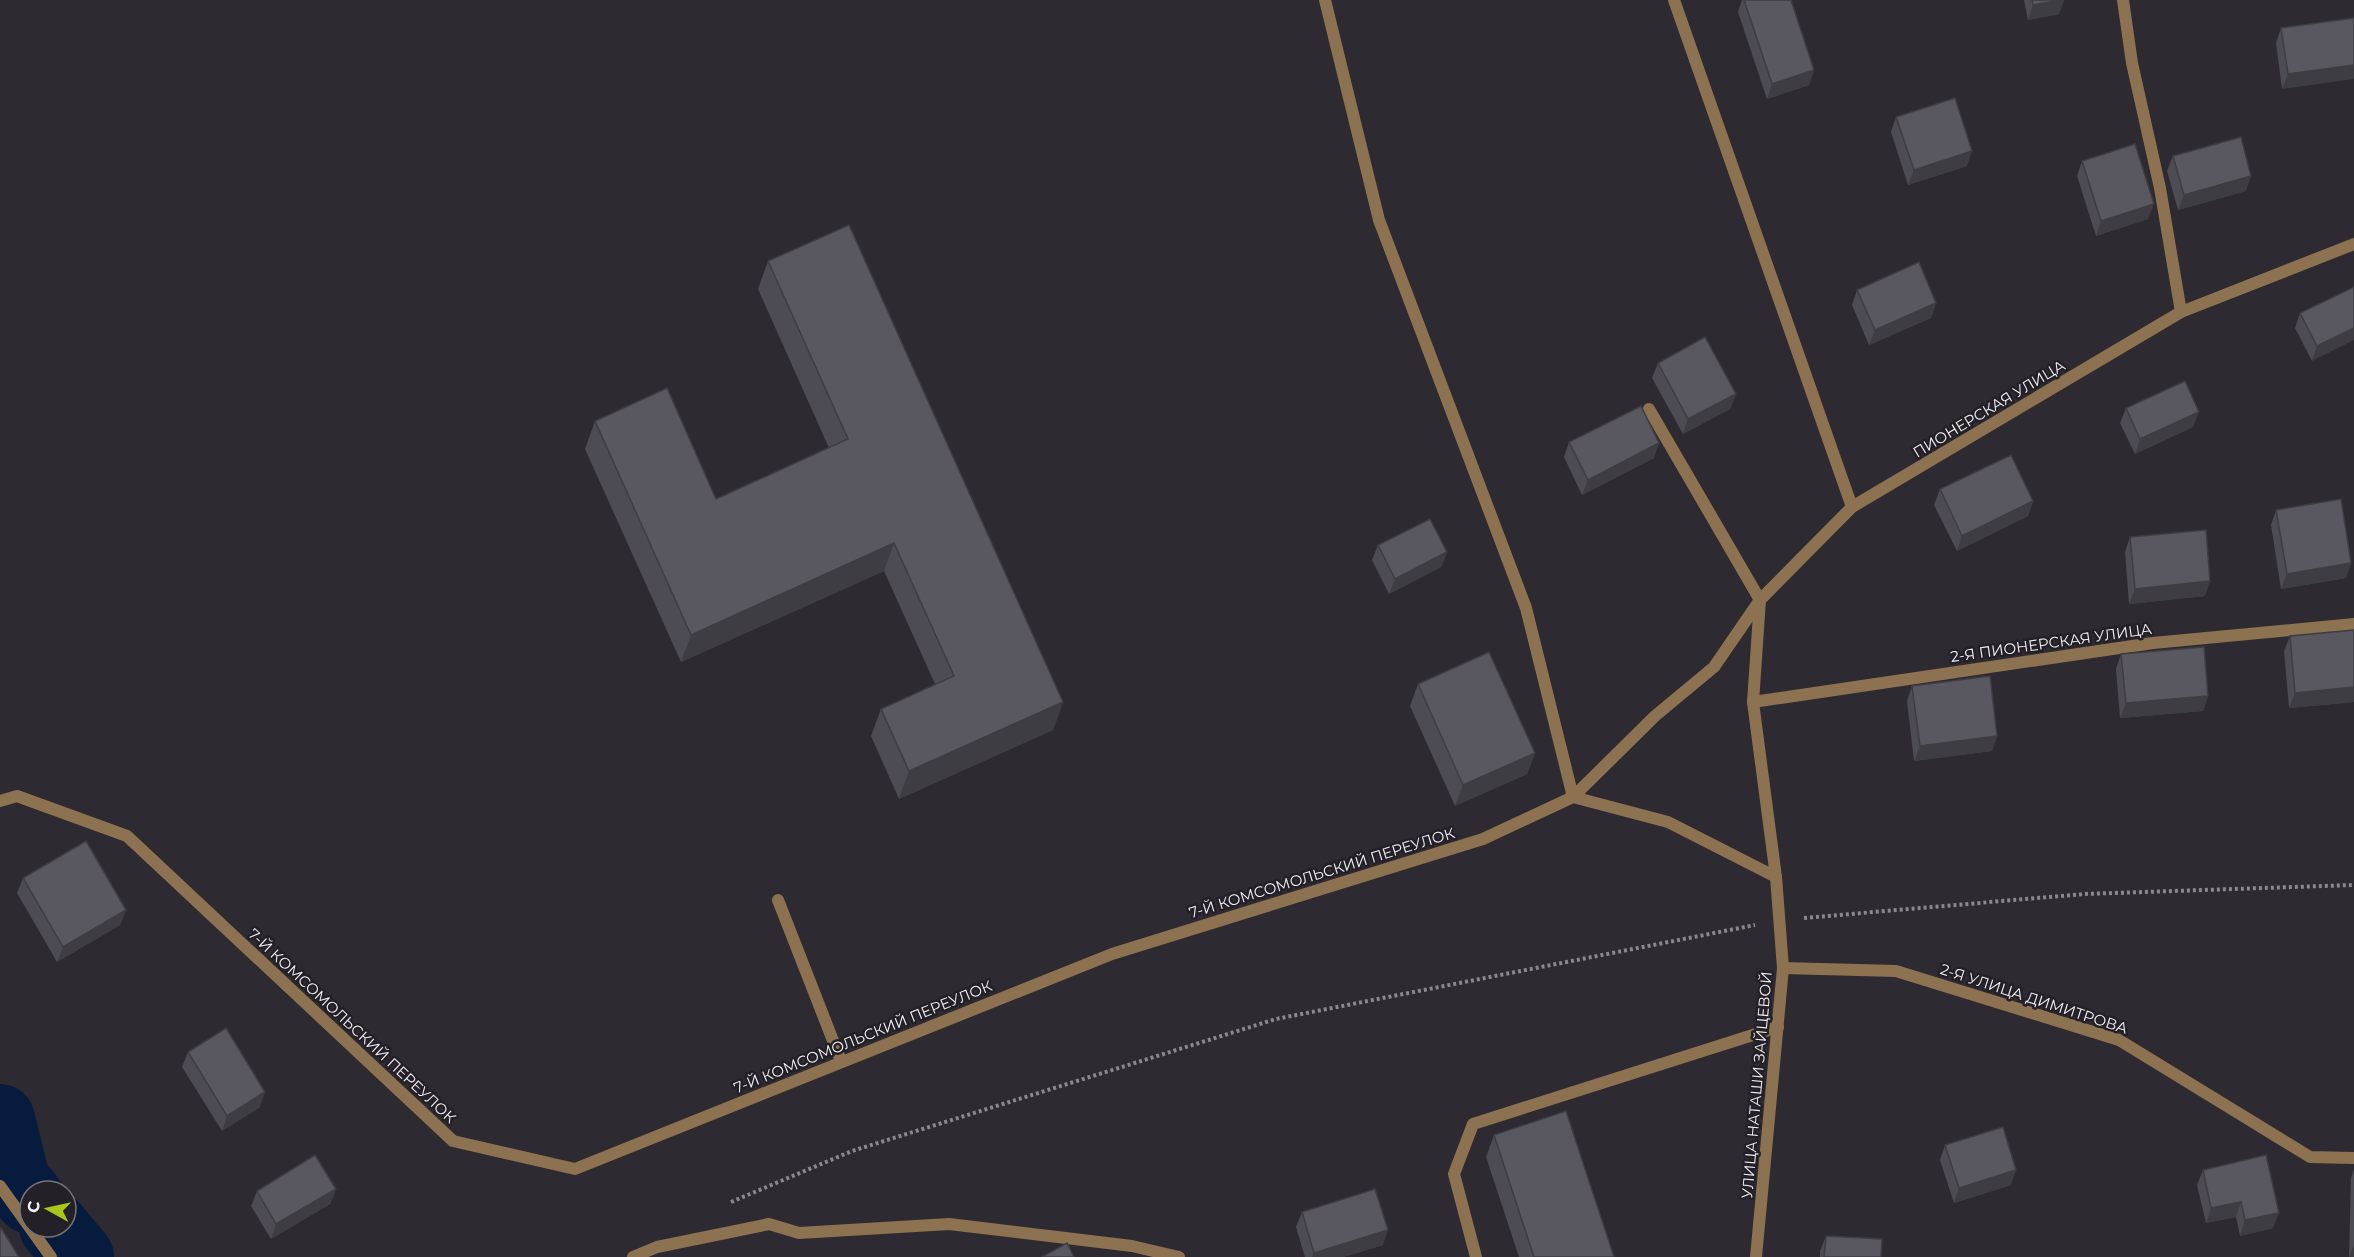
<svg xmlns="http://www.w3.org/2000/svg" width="2354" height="1257" font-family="Montserrat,sans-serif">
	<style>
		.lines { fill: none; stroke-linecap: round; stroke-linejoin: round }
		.river { stroke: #061b3d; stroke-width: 70 }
		.path { stroke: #8a878d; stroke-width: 4; stroke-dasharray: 3 3; stroke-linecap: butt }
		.service { stroke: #8c7250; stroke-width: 12 }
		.minor { stroke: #8c7250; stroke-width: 12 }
		.tertiary { stroke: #8c7250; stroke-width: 12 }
		.wall { fill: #4d4b53 }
		.shaded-wall { fill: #3e3d43 }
		.building { fill: #595760; stroke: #3e3d43; stroke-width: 1.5 }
		.labels { text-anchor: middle; stroke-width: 5; stroke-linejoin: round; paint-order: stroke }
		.street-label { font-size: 15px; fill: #f3f1f5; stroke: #242027 }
	</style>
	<rect width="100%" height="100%" fill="#2e2a31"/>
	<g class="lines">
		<g class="river">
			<polyline points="0,1119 15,1180 30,1199"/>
			<polyline points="54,1227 79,1257"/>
		</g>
		<g class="path">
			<polyline points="1804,918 2084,894 2354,885"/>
			<polyline points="731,1202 852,1151 1276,1019 1755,925"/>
		</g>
		<g class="service">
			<polyline points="1325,0 1379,220 1526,608 1573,797"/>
			<polyline points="1674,0 1852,507"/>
			<polyline points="1649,409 1760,600"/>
			<polyline points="778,900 841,1061"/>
			<polyline points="0,1186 51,1257"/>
			<polyline points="633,1257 657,1247 769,1224 799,1233 949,1224 1132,1246 1179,1257"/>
			<polyline points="1476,1257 1454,1174 1473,1124 1778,1027"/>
		</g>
		<g class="minor">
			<polyline points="2123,0 2132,63 2160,188 2181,312"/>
			<polyline points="1753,702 2153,643 2354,624"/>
			<polyline points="1573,797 1668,822 1776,877"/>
			<polyline points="0,801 17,796 127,836 453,1141 575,1169 1112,954 1483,839 1573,797 1655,716 1714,667 1760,600"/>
			<polyline points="1783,968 1896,971 2119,1040 2310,1157 2354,1158"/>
		</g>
		<polyline class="tertiary" points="1756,1257 1783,968 1776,877 1753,702 1760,600 1852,507 2181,312 2354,244"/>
	</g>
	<g class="wall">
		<polygon points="1742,0 1791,0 1814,70 1809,85 1767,99 1738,12"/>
		<polygon points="2024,0 2064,0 2059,14 2028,20"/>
		<polygon points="2354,18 2282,89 2276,43 2281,28"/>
		<polygon points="1896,117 1967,166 1908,185 1891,132"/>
		<polygon points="2173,156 2246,191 2178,210 2167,171"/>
		<polygon points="2082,161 2148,219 2096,236 2077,176"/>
		<polygon points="768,261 1063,702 1053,730 899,799 871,736 881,709 935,684 884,571 681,662 585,449 595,421 716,499 829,448 758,289"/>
		<polygon points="2354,287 2312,361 2295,328 2300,313"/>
		<polygon points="1857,290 1936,303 1931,318 1869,345 1852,305"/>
		<polygon points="1658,363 1736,394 1730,409 1683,434 1652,378"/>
		<polygon points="2126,408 2193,427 2135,454 2120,423"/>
		<polygon points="1569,442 1654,458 1582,495 1564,457"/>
		<polygon points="1940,489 2033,501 2028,516 1957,551 1934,505"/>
		<polygon points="2276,510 2351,563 2346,578 2281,589 2271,525"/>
		<polygon points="2130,537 2205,596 2129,604 2125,552"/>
		<polygon points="1378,545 1447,552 1441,567 1389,594 1372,560"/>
		<polygon points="2354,630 2354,702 2289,708 2284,651 2290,636"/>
		<polygon points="2121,654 2208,696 2203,711 2120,718 2116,669"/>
		<polygon points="1418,684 1535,753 1527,774 1455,806 1410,706"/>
		<polygon points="1912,686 1997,736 1992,751 1914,761 1907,701"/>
		<polygon points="23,878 126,910 120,925 57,962 17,893"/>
		<polygon points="188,1052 260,1107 222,1131 182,1067"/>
		<polygon points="1494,1135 1614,1257 1519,1257 1486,1157"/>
		<polygon points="1945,1145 2011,1185 1954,1203 1940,1160"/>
		<polygon points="2354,1169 2354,1257 2349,1257 2351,1178"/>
		<polygon points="2203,1170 2273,1228 2240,1236 2236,1217 2206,1223 2197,1185"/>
		<polygon points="336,1189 330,1204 271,1239 251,1206 257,1191"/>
		<polygon points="1302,1212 1383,1245 1343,1257 1305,1257 1296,1227"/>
		<polygon points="1826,1236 1881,1257 1820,1257 1820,1251"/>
	</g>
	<g class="shaded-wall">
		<polygon points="2061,0 2064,0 2059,14 2028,20 2033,5"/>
		<polygon points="2354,65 2354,79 2282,89 2288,74"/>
		<polygon points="1814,70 1809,85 1767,99 1772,84"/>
		<polygon points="1972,151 1967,166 1908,185 1914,170"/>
		<polygon points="2251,176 2246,191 2178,210 2184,195"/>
		<polygon points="2154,204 2148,219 2096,236 2101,221"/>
		<polygon points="1936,303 1931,318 1869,345 1875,330"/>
		<polygon points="2354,328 2354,340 2312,361 2317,346"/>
		<polygon points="1736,394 1730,409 1683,434 1688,419"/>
		<polygon points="2199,412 2193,427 2135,454 2140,439"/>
		<polygon points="1659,443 1654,458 1582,495 1588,480"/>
		<polygon points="2033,501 2028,516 1957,551 1962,536"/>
		<polygon points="894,543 884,571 681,662 691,635"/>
		<polygon points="1447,552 1441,567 1389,594 1395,579"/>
		<polygon points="2351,563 2346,578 2281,589 2287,574"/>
		<polygon points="2210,581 2205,596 2129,604 2135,589"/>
		<polygon points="2354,687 2354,702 2289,708 2295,693"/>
		<polygon points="2208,696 2203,711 2120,718 2126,703"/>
		<polygon points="1063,702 1053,730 899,799 909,771"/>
		<polygon points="1997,736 1992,751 1914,761 1920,746"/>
		<polygon points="1535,753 1527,774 1455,806 1463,785"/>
		<polygon points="126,910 120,925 57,962 63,947"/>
		<polygon points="265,1092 260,1107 222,1131 227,1116"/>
		<polygon points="2016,1170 2011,1185 1954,1203 1959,1188"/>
		<polygon points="336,1189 330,1204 271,1239 276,1224"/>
		<polygon points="2241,1202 2236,1217 2206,1223 2211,1208"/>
		<polygon points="2279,1213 2273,1228 2240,1236 2245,1220"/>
		<polygon points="1388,1230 1383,1245 1343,1257 1312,1257 1314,1253"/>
		<polygon points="2354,1245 2354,1257 2349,1257"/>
	</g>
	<g class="building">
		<polygon points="1744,0 1791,0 1814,70 1772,84"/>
		<polygon points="2032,0 2061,0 2033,5"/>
		<polygon points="2354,18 2354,65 2288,74 2281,28"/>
		<polygon points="1955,98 1972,151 1914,170 1896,117"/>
		<polygon points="2241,137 2251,176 2184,195 2173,156"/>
		<polygon points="2135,144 2154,204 2101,221 2082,161"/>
		<polygon points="849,225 1063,702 909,771 881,709 954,676 894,543 691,635 595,421 667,388 716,499 848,439 768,261"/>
		<polygon points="1919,262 1936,303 1875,330 1857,290"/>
		<polygon points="2354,287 2354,328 2317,346 2300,313"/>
		<polygon points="1705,337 1736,394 1688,419 1658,363"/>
		<polygon points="2185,381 2199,412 2140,439 2126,408"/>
		<polygon points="1641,406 1659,443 1588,480 1569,442"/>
		<polygon points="2011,455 2033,501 1962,536 1940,489"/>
		<polygon points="2341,499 2351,563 2287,574 2276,510"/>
		<polygon points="1430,519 1447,552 1395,579 1378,545"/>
		<polygon points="2206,530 2210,581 2135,589 2130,537"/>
		<polygon points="2354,630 2354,687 2295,693 2290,636"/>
		<polygon points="2204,647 2208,696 2126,703 2121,654"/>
		<polygon points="1489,652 1535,753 1463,785 1418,684"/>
		<polygon points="1990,676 1997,736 1920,746 1912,686"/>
		<polygon points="86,841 126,910 63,947 23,878"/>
		<polygon points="226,1028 265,1092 227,1116 188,1052"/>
		<polygon points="1566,1111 1614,1257 1534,1257 1494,1135"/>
		<polygon points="2003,1127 2016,1170 1959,1188 1945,1145"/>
		<polygon points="315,1155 336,1189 276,1224 257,1191"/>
		<polygon points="2266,1155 2279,1213 2245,1220 2241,1202 2211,1208 2203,1170"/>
		<polygon points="1375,1189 1388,1230 1314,1253 1302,1212"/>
		<polygon points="1,1228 19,1257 0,1257 0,1229"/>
		<polygon points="1826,1236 1882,1239 1881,1257 1824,1257"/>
		<polygon points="1067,1243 1074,1257 1042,1257"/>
	</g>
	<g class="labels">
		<g class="street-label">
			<text transform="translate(1989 409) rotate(-31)" y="5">ПИОНЕРСКАЯ УЛИЦА</text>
			<text transform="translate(2051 643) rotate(-8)" y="5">2-Я ПИОНЕРСКАЯ УЛИЦА</text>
			<text transform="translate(1322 873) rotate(-17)" y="5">7-Й КОМСОМОЛЬСКИЙ ПЕРЕУЛОК</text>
			<text transform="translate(2034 999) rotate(18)" y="5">2-Я УЛИЦА ДИМИТРОВА</text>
			<text transform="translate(352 1026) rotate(43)" y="5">7-Й КОМСОМОЛЬСКИЙ ПЕРЕУЛОК</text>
			<text transform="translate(863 1037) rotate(-22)" y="5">7-Й КОМСОМОЛЬСКИЙ ПЕРЕУЛОК</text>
			<text transform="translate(1757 1085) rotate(-85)" y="5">УЛИЦА НАТАШИ ЗАЙЦЕВОЙ</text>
		</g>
	</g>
	<g transform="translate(48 1209) rotate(278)"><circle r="28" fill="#242027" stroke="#777479" stroke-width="1.5"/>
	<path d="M0-4.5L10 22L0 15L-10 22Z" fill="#a9c71a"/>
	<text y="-9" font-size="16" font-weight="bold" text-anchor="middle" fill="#f3f1f5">С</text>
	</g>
</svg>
